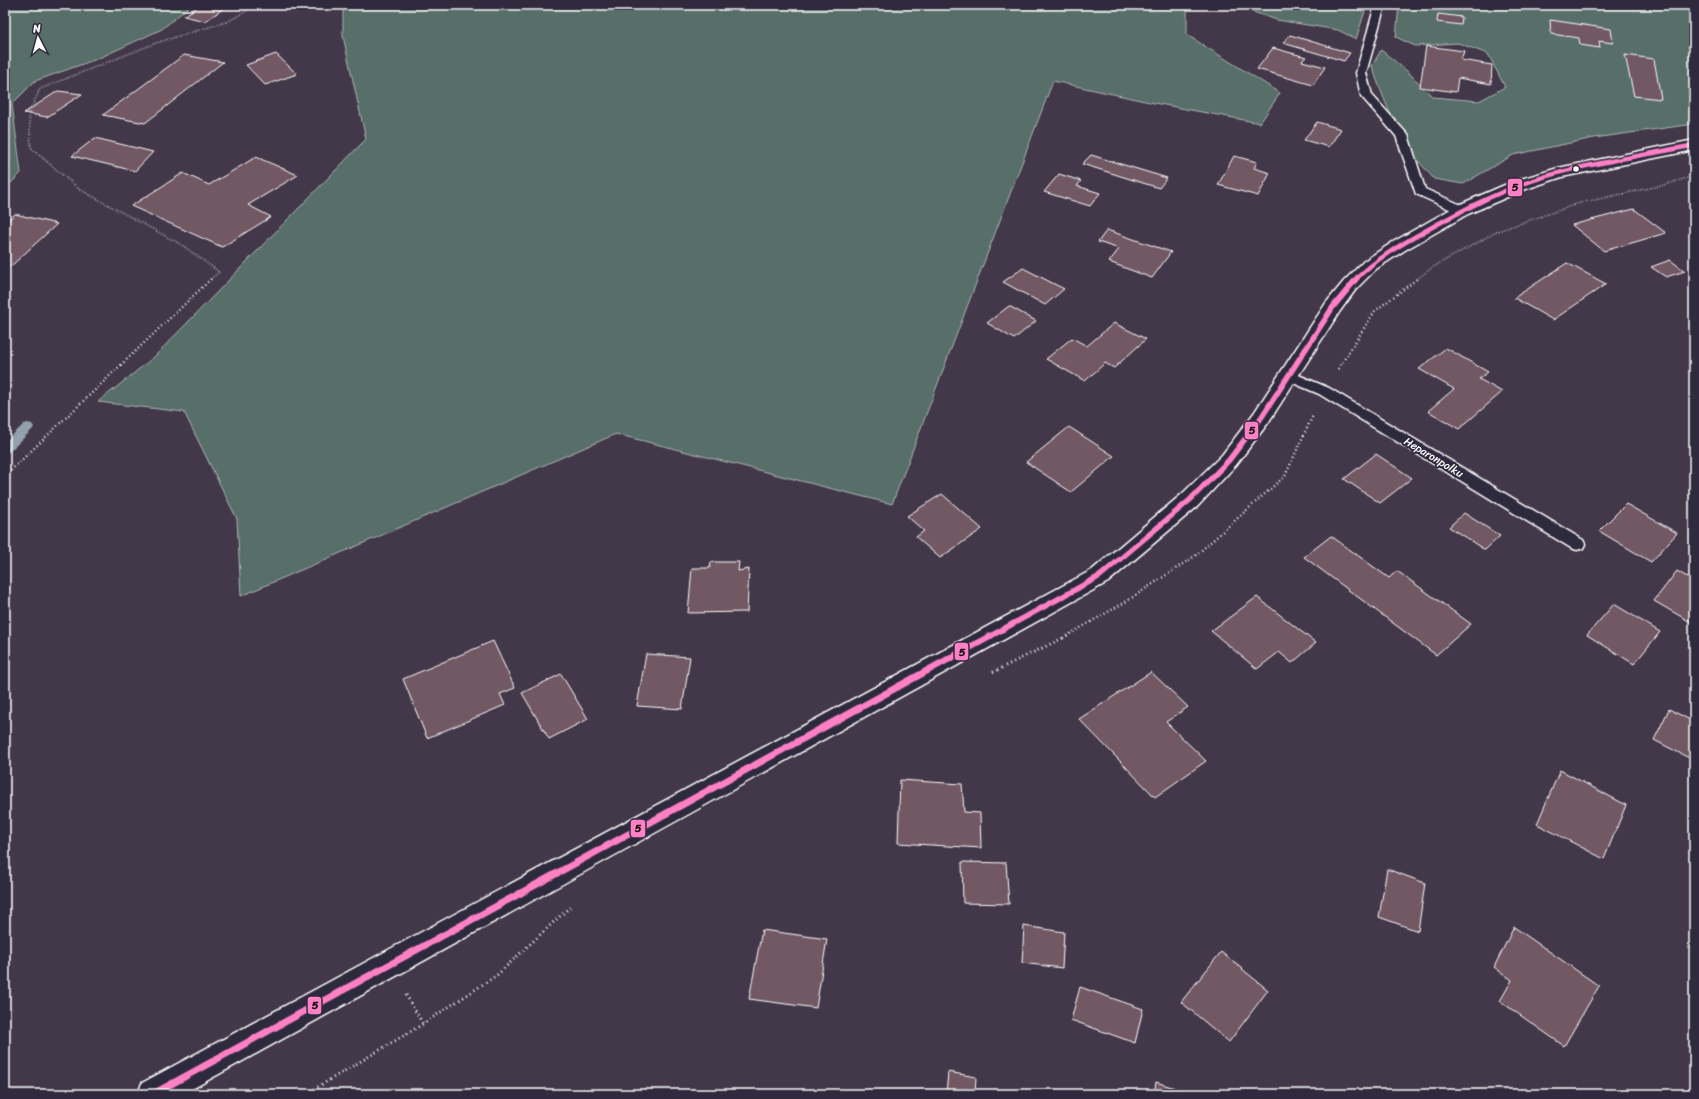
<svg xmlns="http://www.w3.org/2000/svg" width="1699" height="1099" font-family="Sriracha,sans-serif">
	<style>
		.green { fill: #586e69; stroke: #acb6b4 }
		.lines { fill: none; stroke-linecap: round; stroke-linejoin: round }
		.stream { fill: #93a0ad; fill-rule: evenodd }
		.building { fill: #715964; stroke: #fff }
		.lane-casing { stroke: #fff; stroke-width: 3 }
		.secondary-casing { stroke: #fff; stroke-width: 3 }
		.path-far2 { stroke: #fff; stroke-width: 2; stroke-dasharray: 0.5 2; stroke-linecap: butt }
		.path-far1 { stroke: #fff; stroke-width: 2.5; stroke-dasharray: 1 3; stroke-linecap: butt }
		.path { stroke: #fff; stroke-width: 3; stroke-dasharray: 1 3.5; stroke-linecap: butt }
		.lane { fill: #2f2a3d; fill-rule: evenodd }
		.secondary { fill: #2f2a3d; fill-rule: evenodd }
		.bus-1-far2-casing { stroke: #2f2a3d; stroke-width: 6 }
		.bus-1-far1-casing { stroke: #2f2a3d; stroke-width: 8 }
		.bus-1-casing { stroke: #2f2a3d; stroke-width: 10 }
		.bus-1-far2 { stroke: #ff80c5; stroke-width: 4.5 }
		.bus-1-far1 { stroke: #ff80c5; stroke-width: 5.5 }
		.bus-1 { stroke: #ff80c5; stroke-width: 7 }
		.bus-dot { fill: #fff; stroke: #2f2a3d; stroke-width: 1.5 }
		.labels { text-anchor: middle; stroke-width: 4; stroke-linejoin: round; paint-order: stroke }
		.street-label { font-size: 11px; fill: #fff; stroke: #2f2a3d }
		.line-badge { stroke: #2f2a3d; stroke-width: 1.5 }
		.pale-badge-label { font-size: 11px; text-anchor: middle; font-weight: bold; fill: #111 }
	</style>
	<rect width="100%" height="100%" fill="#433849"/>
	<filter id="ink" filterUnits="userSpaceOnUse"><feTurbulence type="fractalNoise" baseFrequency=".025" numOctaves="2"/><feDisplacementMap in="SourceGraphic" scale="8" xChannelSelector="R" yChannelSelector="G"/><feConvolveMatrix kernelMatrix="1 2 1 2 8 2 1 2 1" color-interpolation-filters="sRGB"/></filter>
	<g filter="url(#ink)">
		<g class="green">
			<polygon points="5,5 191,5 162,29 97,59 35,81 12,104 21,173 5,189"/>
			<polygon points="343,5 1202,5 1187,9 1187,35 1280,93 1260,123 1154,103 1053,81 892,504 616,434 241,596 237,519 184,412 98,402 154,357 366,139 343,36"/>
			<polygon points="1232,5 1367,5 1356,39 1338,30 1277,20"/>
			<path d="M1399,5H1694V124L1594,138L1513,155L1463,184L1434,179C1423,166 1410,153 1402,138C1390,115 1380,90 1372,66L1381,50L1408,72L1433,97L1479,101L1505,87L1488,54L1458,43L1415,46L1396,37Z"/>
		</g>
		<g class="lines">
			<polygon class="stream" points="28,423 32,424 34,427 32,430 9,452 5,453 5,442 24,424"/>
		</g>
		<g class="building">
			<polygon points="200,5 229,5 205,21 184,16"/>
			<polygon points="1438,14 1462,17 1461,25 1437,22"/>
			<polygon points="1550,20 1611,29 1613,43 1599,41 1600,48 1580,45 1579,38 1551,34"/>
			<polygon points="1290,35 1350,53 1344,61 1283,43"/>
			<polygon points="1426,46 1464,51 1461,60 1492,65 1491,84 1458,78 1456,92 1420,87"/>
			<polygon points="1273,48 1306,57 1302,61 1325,67 1313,85 1257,69"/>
			<polygon points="276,54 297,74 265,85 246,65"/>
			<polygon points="184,55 223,62 145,123 103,115"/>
			<polygon points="1625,55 1654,59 1661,99 1634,96"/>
			<polygon points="58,91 82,94 47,117 24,113"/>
			<polygon points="1317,122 1341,129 1329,147 1304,140"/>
			<polygon points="95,138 153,152 135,171 72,156"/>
			<polygon points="1091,155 1167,178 1159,188 1082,164"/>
			<polygon points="1234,156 1257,162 1254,168 1270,173 1258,196 1218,185"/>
			<polygon points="256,157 298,175 248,205 271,217 222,247 131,206 183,173 209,185"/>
			<polygon points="1059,174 1081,181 1077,186 1100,193 1090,206 1044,192"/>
			<polygon points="1634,209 1666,233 1604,251 1572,225"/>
			<polygon points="15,214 57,224 11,266 5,265 5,223"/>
			<polygon points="1107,230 1171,252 1152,278 1109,262 1119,249 1098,242"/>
			<polygon points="1670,260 1685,271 1666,277 1651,267"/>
			<polygon points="1567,263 1606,284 1553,320 1514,298"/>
			<polygon points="1023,268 1064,289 1045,305 1003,282"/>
			<polygon points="1009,306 1036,321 1014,339 987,323"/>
			<polygon points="1114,323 1146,339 1114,368 1105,363 1085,381 1046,359 1072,338 1087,346"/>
			<polygon points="1446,348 1488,372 1479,379 1502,392 1459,429 1428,411 1454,389 1419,369"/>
			<polygon points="1069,427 1114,456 1071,492 1026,462"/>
			<polygon points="1376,454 1412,478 1380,503 1344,479"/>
			<polygon points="942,494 982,529 940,558 916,537 924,531 907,516"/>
			<polygon points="1626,504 1677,533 1651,562 1599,531"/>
			<polygon points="1464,513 1500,536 1485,550 1449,527"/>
			<polygon points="1331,536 1389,578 1397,571 1471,624 1436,655 1304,557"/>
			<polygon points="711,562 739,562 738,571 749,569 747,612 688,613 692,568 710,568"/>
			<polygon points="1677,571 1694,581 1694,624 1654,601"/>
			<polygon points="1257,597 1316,643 1292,663 1279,652 1257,669 1211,631"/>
			<polygon points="1614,604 1660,632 1634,664 1587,635"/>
			<polygon points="493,641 515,688 500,694 505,705 427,738 403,679"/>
			<polygon points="646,654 690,657 682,709 637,706"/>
			<polygon points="1151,672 1188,707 1166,722 1206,761 1155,797 1079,719"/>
			<polygon points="561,674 588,719 549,739 522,693"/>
			<polygon points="1669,709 1694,722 1693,760 1654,740"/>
			<polygon points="1560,770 1626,805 1604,859 1537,824"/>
			<polygon points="900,780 962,784 964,812 980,813 981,848 898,843"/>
			<polygon points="962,862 1006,863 1009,904 963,903"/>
			<polygon points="1387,869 1425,883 1418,931 1379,917"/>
			<polygon points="1024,926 1064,932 1062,968 1022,963"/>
			<polygon points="1514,927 1599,986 1564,1046 1500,1001 1512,980 1494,967"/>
			<polygon points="762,930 827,939 816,1008 749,999"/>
			<polygon points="1221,952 1268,990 1229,1042 1181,1002"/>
			<polygon points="1080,987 1143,1009 1135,1043 1071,1020"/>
			<polygon points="948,1072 976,1077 975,1094 946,1094"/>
			<polygon points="1156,1082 1187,1092 1187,1094 1154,1094"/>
		</g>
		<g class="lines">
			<g class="lane-casing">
				<g id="lane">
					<polygon points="1375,5 1385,5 1366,73 1372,95 1408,135 1425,189 1466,207 1468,210 1466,213 1458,213 1416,194 1396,136 1361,96 1356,73"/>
					<polygon points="1289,371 1329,388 1583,540 1585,544 1583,548 1577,550 1571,548 1319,394 1284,379 1282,376 1284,373"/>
				</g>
			</g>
			<g class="secondary-casing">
				<polygon id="secondary" points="1694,140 1694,150 1562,177 1526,189 1468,214 1405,250 1376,269 1356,289 1340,311 1268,423 1236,465 1198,506 1108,582 183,1094 138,1094 142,1083 1092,570 1182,494 1222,455 1254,413 1326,303 1344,281 1364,261 1393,242 1456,206 1514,181 1558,168"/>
			</g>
			<g class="path-far2">
				<polyline points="211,279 219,272 182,245 79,189 31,148 29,113 40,89 156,43 229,21 257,5"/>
				<polyline points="1417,279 1433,267 1498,231 1580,203 1664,185 1694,176"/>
			</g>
			<g class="path-far1">
				<polyline points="1338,369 1375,311 1418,278"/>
				<polyline points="5,476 212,278"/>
				<polyline points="1063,638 1127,601 1195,556 1285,476 1313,415"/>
			</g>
			<g class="path">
				<polyline points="993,672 1065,637"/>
				<polyline points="406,995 423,1024"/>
				<polyline points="306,1094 423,1024 497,975 572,905"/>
			</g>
			<use href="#lane" class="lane"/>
			<use href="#secondary" class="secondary"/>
			<g class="bus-1-far2-casing">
				<path id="bus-1-far2" d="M1356,279C1376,259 1400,245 1425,231C1456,214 1487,197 1520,185C1573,165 1638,157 1694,145"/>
			</g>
			<g class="bus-1-far1-casing">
				<polyline id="bus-1-far1" points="987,638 1100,576 1190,500 1229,460 1261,418 1333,307 1357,278"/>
			</g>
			<g class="bus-1-casing">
				<polyline id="bus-1" points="153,1094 989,637"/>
			</g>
			<use href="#bus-1-far2" class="bus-1-far2"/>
			<use href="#bus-1-far1" class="bus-1-far1"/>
			<use href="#bus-1" class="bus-1"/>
		</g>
	</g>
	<circle class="bus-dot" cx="1576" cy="169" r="3.5"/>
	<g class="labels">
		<g class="street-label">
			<text transform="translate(1434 457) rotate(31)" y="4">Heparonpolku</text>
		</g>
	</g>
	<g class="line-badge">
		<rect x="1507" y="178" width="16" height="19" rx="4" fill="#ff80c5"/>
		<rect x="1244" y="421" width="15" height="19" rx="4" fill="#ff80c5"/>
		<rect x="954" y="642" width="15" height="19" rx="4" fill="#ff80c5"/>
		<rect x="630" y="819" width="16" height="19" rx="4" fill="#ff80c5"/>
		<rect x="307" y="996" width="15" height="19" rx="4" fill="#ff80c5"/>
	</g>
	<g class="pale-badge-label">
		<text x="1515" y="191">5</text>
		<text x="1252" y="434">5</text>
		<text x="962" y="656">5</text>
		<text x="638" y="832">5</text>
		<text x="315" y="1009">5</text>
	</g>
	<rect width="1699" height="1099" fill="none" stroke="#2f2a3d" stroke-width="20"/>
	<rect x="10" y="10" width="1679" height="1079" fill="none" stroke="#fff" stroke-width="1.5" filter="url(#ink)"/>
	<g transform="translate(38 38) rotate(354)" stroke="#2f2a3d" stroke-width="3" paint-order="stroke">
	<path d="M0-3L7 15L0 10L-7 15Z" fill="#ffffff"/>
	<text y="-6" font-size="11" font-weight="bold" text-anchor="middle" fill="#ffffff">N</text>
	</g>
</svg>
